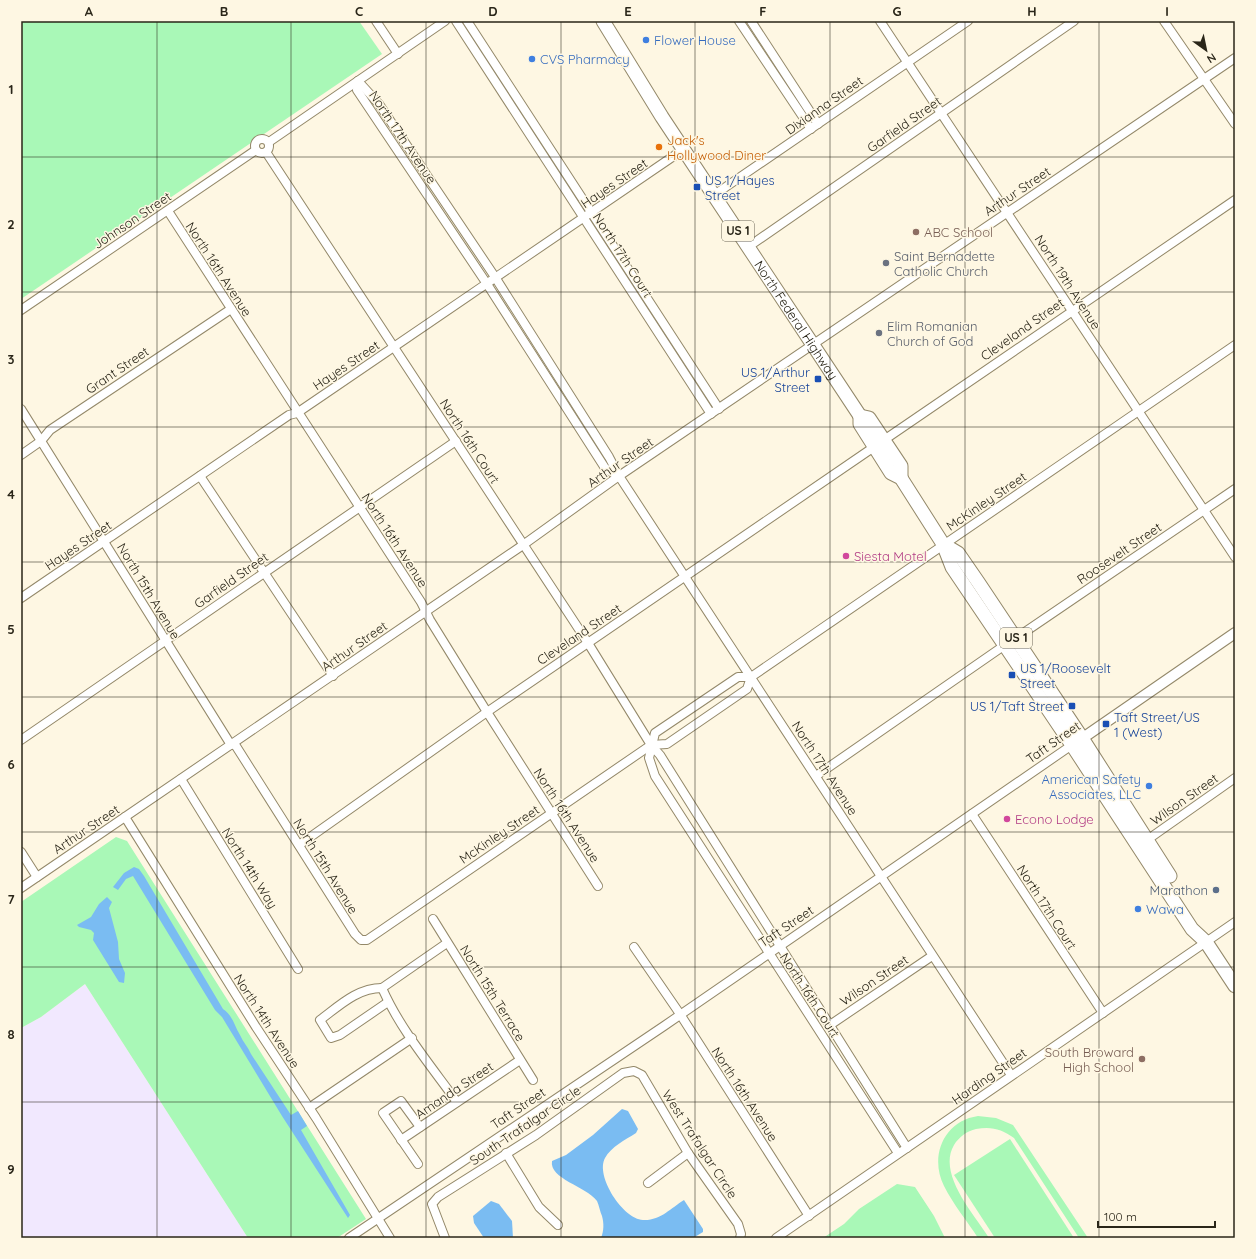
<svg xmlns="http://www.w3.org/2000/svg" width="1256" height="1259" font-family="Quicksand,sans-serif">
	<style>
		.industrial { fill: #f1e8fe }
		.green { fill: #a9f8b7 }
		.water { fill: #7abcf2 }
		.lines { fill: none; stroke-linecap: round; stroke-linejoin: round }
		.minor-casing { stroke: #938869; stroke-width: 10 }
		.tertiary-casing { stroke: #938869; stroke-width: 12 }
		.primary-casing { stroke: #938869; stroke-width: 15 }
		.minor { stroke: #fff; stroke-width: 8 }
		.tertiary { stroke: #fff; stroke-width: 10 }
		.primary { stroke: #fff; stroke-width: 13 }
		.grid { fill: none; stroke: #2a2619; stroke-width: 1; stroke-opacity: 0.55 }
		.shop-dot { fill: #3f7fe0; stroke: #fef7e3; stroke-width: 1.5 }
		.food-dot { fill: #e8710a; stroke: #fef7e3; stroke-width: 1.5 }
		.transit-dot { fill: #1a4fb4; stroke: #fef7e3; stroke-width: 1.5 }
		.education-dot { fill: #8d6e63; stroke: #fef7e3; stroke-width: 1.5 }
		.worship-dot { fill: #6b7280; stroke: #fef7e3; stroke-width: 1.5 }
		.hotel-dot { fill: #d1479c; stroke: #fef7e3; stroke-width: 1.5 }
		.service-dot { fill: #5c6f8a; stroke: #fef7e3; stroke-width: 1.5 }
		.labels { text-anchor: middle; stroke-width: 3; stroke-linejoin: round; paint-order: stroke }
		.shield { fill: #fef7e3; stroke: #6a6556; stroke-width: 1 }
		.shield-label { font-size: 12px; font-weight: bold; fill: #2a2619 }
		.shop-label { font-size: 13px; fill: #366cbe; stroke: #fef7e3; text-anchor: start }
		.street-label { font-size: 13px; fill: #2a2619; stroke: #fef7e3 }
		.food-label { font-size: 13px; fill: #c56008; stroke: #fef7e3; text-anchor: start }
		.transit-label { font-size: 13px; fill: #164399; stroke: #fef7e3; text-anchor: start }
		.education-label { font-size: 13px; fill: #785e54; stroke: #fef7e3; text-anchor: start }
		.worship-label { font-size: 13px; fill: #5b616d; stroke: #fef7e3; text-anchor: start }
		.hotel-label { font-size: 13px; fill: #b23c85; stroke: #fef7e3; text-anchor: start }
		.service-label { font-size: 13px; fill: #4e5e75; stroke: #fef7e3; text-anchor: end }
		.neatline { fill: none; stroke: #2a2619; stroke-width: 1.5 }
		.grid-label { font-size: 13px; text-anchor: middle; font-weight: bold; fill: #2a2619 }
	</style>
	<rect width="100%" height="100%" fill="#fef7e3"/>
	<polygon class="industrial" points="85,984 248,1238 21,1238 21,1028 41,1017"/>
	<g class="green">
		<polygon points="21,21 359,21 382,54 21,299"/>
		<polygon points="116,837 127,841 366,1219 337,1238 248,1238 85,984 41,1017 21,1028 21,902"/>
		<path d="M978,1116L996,1118L1013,1125L1088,1238H1079L1014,1138C1002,1129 991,1126 976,1129C967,1131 959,1137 954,1145C937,1174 974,1214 989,1238H978C967,1221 953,1204 944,1186C929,1156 944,1121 978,1116Z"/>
		<polygon points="1010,1139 1074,1238 995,1238 954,1175"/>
		<polygon points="897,1184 915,1187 934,1216 945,1238 823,1238 844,1224 859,1209"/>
	</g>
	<g class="water">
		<path d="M134,867L139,869L144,876L223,1009C233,1016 234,1025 240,1035C243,1042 248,1047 251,1054L291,1115L298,1111L307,1126L301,1130L350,1215L348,1218L282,1116L222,1017L215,1010L133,876L126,879L118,890L113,887L124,873Z"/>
		<polygon points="107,897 112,902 109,908 118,942 119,959 125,973 124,983 119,982 93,940 94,933 91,930 79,927 77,925 91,917 99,904"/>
		<path d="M622,1109L628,1111L638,1129L636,1133C625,1140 611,1147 605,1158C595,1176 623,1219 643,1220C660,1221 671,1208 684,1200L703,1229V1232L693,1238H601C604,1231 604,1223 602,1216C600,1212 599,1205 597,1201C586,1186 549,1179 552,1161L566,1155L593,1135Z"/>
		<polygon points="491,1201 499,1204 512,1221 513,1238 484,1238 474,1223 473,1216"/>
	</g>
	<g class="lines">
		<g class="minor-casing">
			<g id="minor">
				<polyline points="376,21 398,54"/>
				<polyline points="456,21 711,414"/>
				<polyline points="467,21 719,409"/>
				<polyline points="739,21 811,129"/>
				<polyline points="751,21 818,124"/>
				<polyline points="880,21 1235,557"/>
				<polyline points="1164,21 1235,124"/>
				<polyline points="358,81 379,104 495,277 609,457 619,476 1011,1075"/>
				<polyline points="358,81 357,90 487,284 605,468 618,476"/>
				<circle cx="262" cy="146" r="7"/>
				<polyline points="269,142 445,21"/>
				<polyline points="266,152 588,643 651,745 660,755 907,1148"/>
				<polyline points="714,195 968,21"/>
				<polyline points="168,211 421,602 430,620 487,712 598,886"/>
				<polyline points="748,247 1074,21"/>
				<polyline points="21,310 256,150"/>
				<polyline points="21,409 231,745"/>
				<polyline points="884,440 1235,200"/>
				<polyline points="21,455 41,441 50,430 231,309"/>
				<polyline points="200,476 333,676"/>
				<polyline points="21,598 289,415 297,413 684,149"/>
				<polyline points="1016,638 1235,489"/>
				<polyline points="21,740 456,441"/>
				<polyline points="234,743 355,934 361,940 367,940 651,745 667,744 747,689 751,677"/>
				<polyline points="816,776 1005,645"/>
				<polyline points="181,779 298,969"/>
				<polyline points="972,814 1103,1013"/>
				<polyline points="125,817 256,1027 316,1118 390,1238"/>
				<polyline points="1147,840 1235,778"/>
				<polyline points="299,845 487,712 874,447"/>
				<polyline points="21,852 37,877"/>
				<polyline points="21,888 523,545 619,476 1235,58"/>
				<polyline points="433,919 533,1080"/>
				<polyline points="634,947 680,1014 809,1216"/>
				<path d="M382,988C357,988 339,1006 320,1020L331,1038L340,1035L388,1002"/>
				<path d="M382,988C400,1029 431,1066 457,1102"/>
				<polyline points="382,988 447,943"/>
				<polyline points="830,1025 932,956"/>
				<polyline points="309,1108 412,1038"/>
				<polyline points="401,1140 520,1060"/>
				<polyline points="506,1153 539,1207 558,1225"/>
				<polyline points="898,1153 655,776 649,758 655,733 738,677 751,677 1235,345"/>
				<polyline points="418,1164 383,1113 401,1101 420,1127"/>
				<polyline points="648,1183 688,1153"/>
				<polyline points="349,1238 664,1026 1072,745"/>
				<polyline points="445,1238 432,1204 438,1197 536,1135 623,1073 634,1071 642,1075 688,1153 738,1224 741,1234 740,1238"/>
				<polyline points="776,1238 1235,922"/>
			</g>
		</g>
		<g class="tertiary-casing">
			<polyline id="tertiary" points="1077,742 1235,633"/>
		</g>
		<g class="primary-casing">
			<g id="primary">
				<path id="s1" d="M603,21L662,117L860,416"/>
				<polyline points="860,416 860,424 891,473 901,478 943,544 952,567 1072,745 1192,929 1206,942 1235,986"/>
				<polyline points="860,416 869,418 901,466 901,478"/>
				<polyline points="943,544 958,553 978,582 1082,738 1170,876"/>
			</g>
		</g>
		<use href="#minor" class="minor"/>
		<use href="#tertiary" class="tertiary"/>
		<use href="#primary" class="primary"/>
	</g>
	<path class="grid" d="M157,21V1238M291,21V1238M426,21V1238M561,21V1238M695,21V1238M830,21V1238M965,21V1238M1099,21V1238M21,157H1235M21,292H1235M21,427H1235M21,562H1235M21,697H1235M21,832H1235M21,967H1235M21,1102H1235"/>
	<g class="shop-dot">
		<circle cx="646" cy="40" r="4"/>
		<circle cx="532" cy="59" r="4"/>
		<circle cx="1149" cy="786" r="4"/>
		<circle cx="1138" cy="909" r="4"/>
	</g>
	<circle class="food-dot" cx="659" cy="147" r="4"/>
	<g class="transit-dot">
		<rect x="693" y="183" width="8" height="8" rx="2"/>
		<rect x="814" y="375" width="8" height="8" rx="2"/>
		<rect x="1008" y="671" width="8" height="8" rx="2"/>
		<rect x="1068" y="702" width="8" height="8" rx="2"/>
		<rect x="1102" y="720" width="8" height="8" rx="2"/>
	</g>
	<g class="education-dot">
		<circle cx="916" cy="232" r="4"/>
		<circle cx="1142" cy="1059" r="4"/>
	</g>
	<g class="worship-dot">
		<circle cx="886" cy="263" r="4"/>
		<circle cx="879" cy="333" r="4"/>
	</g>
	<g class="hotel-dot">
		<circle cx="846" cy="556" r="4"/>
		<circle cx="1007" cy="819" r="4"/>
	</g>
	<circle class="service-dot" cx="1216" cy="890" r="4"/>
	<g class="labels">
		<g class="shield">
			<rect x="722" y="221" width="32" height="20" rx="3"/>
			<rect x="1000" y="628" width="32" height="20" rx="3"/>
		</g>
		<g class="shield-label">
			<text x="738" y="235">US 1</text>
			<text x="1016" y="642">US 1</text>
		</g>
		<g class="shop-label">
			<text x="654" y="45">Flower House</text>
			<text x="540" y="64">CVS Pharmacy</text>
			<text x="1141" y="784" text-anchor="end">American Safety<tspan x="1141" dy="15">Associates, LLC</tspan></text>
			<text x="1146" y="914">Wawa</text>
		</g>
		<g class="street-label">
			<text transform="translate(824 105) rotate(-35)" y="5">Dixianna Street</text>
			<text transform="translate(904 124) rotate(-35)" y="5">Garfield Street</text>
			<text transform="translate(403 137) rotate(56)" y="5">North 17th Avenue</text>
			<text transform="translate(614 183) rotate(-34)" y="5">Hayes Street</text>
			<text transform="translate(1017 191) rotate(-34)" y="5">Arthur Street</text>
			<text transform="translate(132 220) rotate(-34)" y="5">Johnson Street</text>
			<text transform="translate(623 255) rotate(57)" y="5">North 17th Court</text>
			<text transform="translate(219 269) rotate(57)" y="5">North 16th Avenue</text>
			<text transform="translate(1068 282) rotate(57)" y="5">North 19th Avenue</text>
			<text dy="5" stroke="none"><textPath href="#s1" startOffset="356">North Federal Highway</textPath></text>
			<text transform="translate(1022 329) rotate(-35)" y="5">Cleveland Street</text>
			<text transform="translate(346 365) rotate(-34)" y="5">Hayes Street</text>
			<text transform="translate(117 370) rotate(-34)" y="5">Grant Street</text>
			<text transform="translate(470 441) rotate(57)" y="5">North 16th Court</text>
			<text transform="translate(620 462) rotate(-35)" y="5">Arthur Street</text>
			<text transform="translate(986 501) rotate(-34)" y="5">McKinley Street</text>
			<text transform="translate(395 540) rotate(57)" y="5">North 16th Avenue</text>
			<text transform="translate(78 545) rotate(-34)" y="5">Hayes Street</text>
			<text transform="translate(1119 553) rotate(-34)" y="5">Roosevelt Street</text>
			<text transform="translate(231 580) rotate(-35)" y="5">Garfield Street</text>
			<text transform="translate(149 591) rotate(59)" y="5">North 15th Avenue</text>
			<text transform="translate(579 634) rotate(-34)" y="5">Cleveland Street</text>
			<text transform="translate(354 646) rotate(-35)" y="5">Arthur Street</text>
			<text transform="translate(1053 742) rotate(-35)" y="5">Taft Street</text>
			<text transform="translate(825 768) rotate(57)" y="5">North 17th Avenue</text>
			<text transform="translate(1184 799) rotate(-35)" y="5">Wilson Street</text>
			<text transform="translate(567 815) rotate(57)" y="5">North 16th Avenue</text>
			<text transform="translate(86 829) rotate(-34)" y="5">Arthur Street</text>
			<text transform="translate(499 834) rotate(-34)" y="5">McKinley Street</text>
			<text transform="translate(326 866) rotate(58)" y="5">North 15th Avenue</text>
			<text transform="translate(250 868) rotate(58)" y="5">North 14th Way</text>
			<text transform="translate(1047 907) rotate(57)" y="5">North 17th Court</text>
			<text transform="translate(786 926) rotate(-34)" y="5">Taft Street</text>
			<text transform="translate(874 980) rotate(-34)" y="5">Wilson Street</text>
			<text transform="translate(493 993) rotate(58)" y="5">North 15th Terrace</text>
			<text transform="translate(810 995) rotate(57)" y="5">North 16th Court</text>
			<text transform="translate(267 1021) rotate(57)" y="5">North 14th Avenue</text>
			<text transform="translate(989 1076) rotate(-35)" y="5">Harding Street</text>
			<text transform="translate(454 1090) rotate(-34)" y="5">Amanda Street</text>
			<text transform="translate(745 1094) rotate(57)" y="5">North 16th Avenue</text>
			<text transform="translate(518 1108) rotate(-34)" y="5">Taft Street</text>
			<text transform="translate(525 1125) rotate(-34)" y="5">South Trafalgar Circle</text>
			<text transform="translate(700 1144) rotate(57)" y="5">West Trafalgar Circle</text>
		</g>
		<g class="food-label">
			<text x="667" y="145">Jack's<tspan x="667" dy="15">Hollywood Diner</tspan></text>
		</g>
		<g class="transit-label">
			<text x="705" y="185">US 1/Hayes<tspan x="705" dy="15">Street</tspan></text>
			<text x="810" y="377" text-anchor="end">US 1/Arthur<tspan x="810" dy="15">Street</tspan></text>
			<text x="1020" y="673">US 1/Roosevelt<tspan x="1020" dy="15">Street</tspan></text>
			<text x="1064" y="711" text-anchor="end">US 1/Taft Street</text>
			<text x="1114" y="722">Taft Street/US<tspan x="1114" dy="15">1 (West)</tspan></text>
		</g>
		<g class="education-label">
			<text x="924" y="237">ABC School</text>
			<text x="1134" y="1057" text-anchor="end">South Broward<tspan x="1134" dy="15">High School</tspan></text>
		</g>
		<g class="worship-label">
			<text x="894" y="261">Saint Bernadette<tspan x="894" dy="15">Catholic Church</tspan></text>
			<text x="887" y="331">Elim Romanian<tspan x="887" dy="15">Church of God</tspan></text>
		</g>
		<g class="hotel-label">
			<text x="854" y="561">Siesta Motel</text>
			<text x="1015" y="824">Econo Lodge</text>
		</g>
		<g class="service-label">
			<text x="1208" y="895">Marathon</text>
		</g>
	</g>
	<rect width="1256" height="1259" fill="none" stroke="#fef7e3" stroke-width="44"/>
	<g transform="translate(1206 50) rotate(147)" stroke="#fef7e3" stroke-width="3" paint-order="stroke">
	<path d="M0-3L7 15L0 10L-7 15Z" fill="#2a2619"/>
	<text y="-6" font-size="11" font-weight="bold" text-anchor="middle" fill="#2a2619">N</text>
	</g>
	<path d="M1098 1221v6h117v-6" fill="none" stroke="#2a2619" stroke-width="2"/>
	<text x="1104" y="1221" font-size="12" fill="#2a2619" stroke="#fef7e3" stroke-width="3" paint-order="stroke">100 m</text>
	<rect x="22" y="22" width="1212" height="1215" class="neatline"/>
	<g class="grid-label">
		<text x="89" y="16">A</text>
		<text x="224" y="16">B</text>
		<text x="359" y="16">C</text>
		<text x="493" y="16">D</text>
		<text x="628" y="16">E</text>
		<text x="763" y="16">F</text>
		<text x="897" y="16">G</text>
		<text x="1032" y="16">H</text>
		<text x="1167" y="16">I</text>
		<text x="11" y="94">1</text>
		<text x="11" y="229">2</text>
		<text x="11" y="364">3</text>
		<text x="11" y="499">4</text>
		<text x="11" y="634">5</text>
		<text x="11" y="769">6</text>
		<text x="11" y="904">7</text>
		<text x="11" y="1039">8</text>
		<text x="11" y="1174">9</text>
	</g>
</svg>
